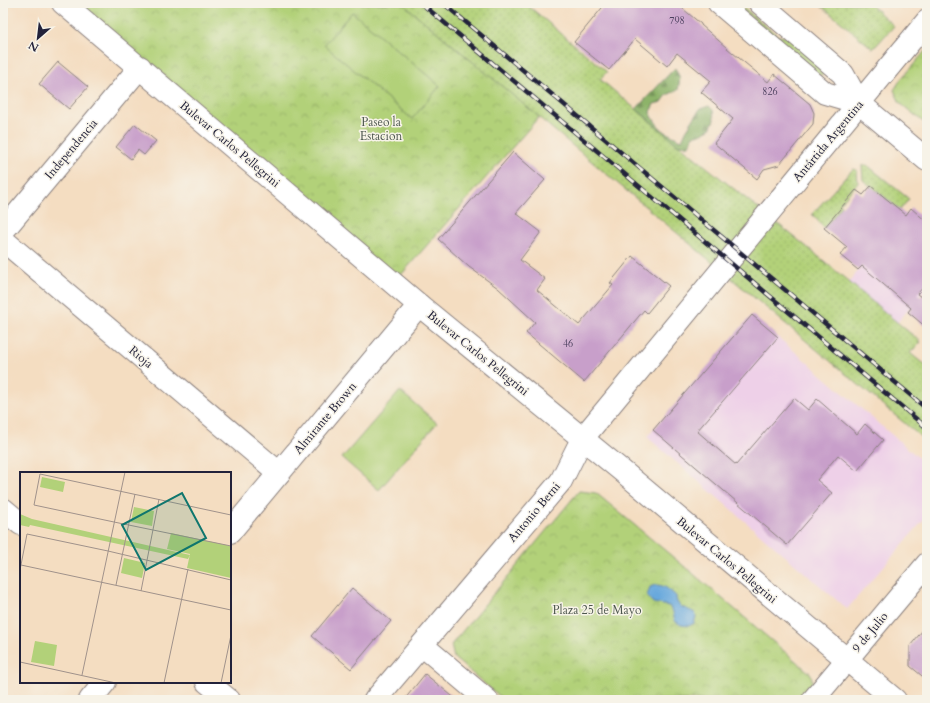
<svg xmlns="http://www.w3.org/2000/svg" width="930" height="703" font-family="Cardo,serif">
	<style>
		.built { fill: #eed0e8 }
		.grass { fill: url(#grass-dots); stroke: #6a7a5a }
		.forest { fill: url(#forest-firs); stroke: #586a52 }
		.park { fill: url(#park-crowns); stroke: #6a7a5a }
		.garden { fill: #b2d179; stroke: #6a7a5a }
		.water { fill: #69a9dd; stroke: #46668c }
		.building { fill: #c89fca }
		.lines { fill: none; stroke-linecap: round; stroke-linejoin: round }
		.minor-casing { stroke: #8b807e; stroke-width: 24 }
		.tertiary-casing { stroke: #8b807e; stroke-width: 24 }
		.secondary-casing { stroke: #8b807e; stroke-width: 24 }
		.minor { stroke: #fff; stroke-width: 22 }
		.tertiary { stroke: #fff; stroke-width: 22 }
		.secondary { stroke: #fff; stroke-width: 22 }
		.rail-casing { stroke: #22223b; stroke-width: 4.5 }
		.rail { stroke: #f7f3e8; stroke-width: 3; stroke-dasharray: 9; stroke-linecap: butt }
		.labels { text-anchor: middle; stroke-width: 3; stroke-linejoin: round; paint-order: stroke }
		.number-label { font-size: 10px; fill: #4c415f }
		.park-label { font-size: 12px; fill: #4d574e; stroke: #f7f3e8 }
		.street-label { font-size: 12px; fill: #22223b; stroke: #f7f3e8 }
		.inset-road { fill: none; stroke: #a0928b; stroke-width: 1 }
		.view { fill: #0f766e; fill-opacity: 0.15; stroke: #0f766e; stroke-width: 2 }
		.inset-edge { fill: none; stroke: #22223b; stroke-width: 2 }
	</style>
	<defs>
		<pattern id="grass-dots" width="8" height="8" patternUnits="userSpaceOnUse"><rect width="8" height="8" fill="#b2d179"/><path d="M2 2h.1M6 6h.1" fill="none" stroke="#99b36a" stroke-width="1.8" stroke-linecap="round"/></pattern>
		<pattern id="forest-firs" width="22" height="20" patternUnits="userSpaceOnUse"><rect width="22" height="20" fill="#8db369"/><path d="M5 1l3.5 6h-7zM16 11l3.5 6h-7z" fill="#739158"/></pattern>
		<pattern id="park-crowns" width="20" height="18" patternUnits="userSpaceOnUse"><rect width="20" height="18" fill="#b2d179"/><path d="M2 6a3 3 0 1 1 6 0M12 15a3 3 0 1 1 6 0" fill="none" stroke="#99b36a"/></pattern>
	</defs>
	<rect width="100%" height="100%" fill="#f7f3e8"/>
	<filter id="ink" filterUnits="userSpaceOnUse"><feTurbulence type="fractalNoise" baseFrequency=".025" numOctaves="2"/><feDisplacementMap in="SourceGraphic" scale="8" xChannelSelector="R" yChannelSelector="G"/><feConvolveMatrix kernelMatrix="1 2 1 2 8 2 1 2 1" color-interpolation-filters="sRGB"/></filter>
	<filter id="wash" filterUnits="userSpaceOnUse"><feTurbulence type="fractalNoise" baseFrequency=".012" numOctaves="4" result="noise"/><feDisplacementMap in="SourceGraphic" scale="16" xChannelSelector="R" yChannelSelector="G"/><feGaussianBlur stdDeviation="0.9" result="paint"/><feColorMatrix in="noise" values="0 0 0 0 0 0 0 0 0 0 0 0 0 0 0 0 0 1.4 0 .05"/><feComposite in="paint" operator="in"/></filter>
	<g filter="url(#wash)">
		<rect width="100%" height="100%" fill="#f4ddc1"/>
		<g class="built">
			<polygon points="911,208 927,221 927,287 897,323 849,282"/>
			<polygon points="752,315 927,465 927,516 847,609 647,437"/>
		</g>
		<g class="grass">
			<path d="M402,3H525L607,72L600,79C668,137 738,192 807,247C845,278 883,311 921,342L910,353L927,367V442Z"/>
			<polygon points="734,3 738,3 778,36 789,37 827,69 821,76"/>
			<polygon points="818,3 869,3 894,26 873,49"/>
			<polygon points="867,165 909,199 900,210 863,180 862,166"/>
			<polygon points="853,169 857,170 858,183 840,203 842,206 824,228 812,214"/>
		</g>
		<path class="forest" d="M675,68L680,78L678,90L667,95L662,102L654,104L650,112C658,129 665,133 682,140L686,131L700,109L709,106L713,110L714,120L710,129L700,134L693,136L689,146L678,145L636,109Z"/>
		<g class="park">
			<polygon points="63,3 402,3 539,117 394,283"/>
			<polygon points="927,49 927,125 900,103 894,90 901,79"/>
			<polygon points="579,491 596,493 697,577 811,674 814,690 805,700 504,700 454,658 451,645"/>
		</g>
		<g class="garden">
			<polygon points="352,12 440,86 412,119 324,45"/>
			<polygon points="400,391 437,423 379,490 342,458"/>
		</g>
		<path class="water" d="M655,585C665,585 668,589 676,596C676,608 685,607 695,613L696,617L694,623L689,626L681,625L675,621L673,612L669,606L653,603L647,596L650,587Z"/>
		<g id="blocks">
			<g class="building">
				<polygon points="606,3 676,3 701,24 701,25 727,48 768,82 774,74 810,104 814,113 813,124 779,165 764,169 757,179 714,143 733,119 701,92 711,81 677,53 667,66 635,39 609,70 574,42"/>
				<polygon points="58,62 88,87 69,109 39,84"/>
				<polygon points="135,124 156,141 144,155 138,150 131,159 116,147"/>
				<polygon points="513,152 545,180 516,213 541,232 520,260 545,279 537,290 579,325 613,285 610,283 632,256 669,286 647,313 644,310 584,382 526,333 535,322 498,288 469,267 438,239"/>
				<polygon points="871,186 906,215 911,208 927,222 927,283 917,294 921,297 927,290 927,328 908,312 911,308 862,266 858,270 840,255 847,247 824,228 856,190 863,195"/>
				<polygon points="752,315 778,337 697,431 736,465 794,398 808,410 817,399 857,434 865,424 883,440 857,471 838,455 817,480 832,493 787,545 653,430"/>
				<polygon points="352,588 391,621 351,669 312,636"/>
				<polygon points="927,625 927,680 910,666 910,646"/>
				<polygon points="425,674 457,700 404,700"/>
			</g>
		</g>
	</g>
	<g filter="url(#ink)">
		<use href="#blocks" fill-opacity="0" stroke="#8b807e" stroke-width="1"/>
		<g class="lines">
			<g class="minor-casing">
				<g id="minor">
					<polyline points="3,231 140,67"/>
					<polyline points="3,240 279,473"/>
					<polyline points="230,532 419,305"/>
					<polyline points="422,645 487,700"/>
					<polyline points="90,700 105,682"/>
				</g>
			</g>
			<g class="tertiary-casing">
				<g id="tertiary">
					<polyline points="3,509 21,524"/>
					<polyline points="207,682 229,700"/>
					<polyline points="375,700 561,481 582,439 927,21"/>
					<polyline points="813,700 927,564"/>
				</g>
			</g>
			<g class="secondary-casing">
				<g id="secondary">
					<polyline points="63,3 419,305 621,470 895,700"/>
					<polyline points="719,3 825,93 859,103"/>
					<polyline points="760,3 843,74 859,103 927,160"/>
				</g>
			</g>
			<use href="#minor" class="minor"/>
			<use href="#tertiary" class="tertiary"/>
			<use href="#secondary" class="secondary"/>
			<g class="rail-casing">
				<g id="rail">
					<polyline points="421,3 927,428"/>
					<polyline points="443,3 927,409"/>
				</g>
			</g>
			<use href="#rail" class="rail"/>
		</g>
	</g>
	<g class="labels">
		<g class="number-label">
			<text x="677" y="24">798</text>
			<text x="770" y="95">826</text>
			<text x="568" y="347">46</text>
		</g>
		<g class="park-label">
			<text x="381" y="126">Paseo la<tspan x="381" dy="14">Estacion</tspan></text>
			<text x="597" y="614">Plaza 25 de Mayo</text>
		</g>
		<g class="street-label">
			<text transform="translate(828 141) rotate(-50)" y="4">Antártida Argentina</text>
			<text transform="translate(230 144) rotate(40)" y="4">Bulevar Carlos Pellegrini</text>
			<text transform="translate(71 149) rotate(-50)" y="4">Independencia</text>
			<text transform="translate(478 353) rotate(39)" y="4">Bulevar Carlos Pellegrini</text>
			<text transform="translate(141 357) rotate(40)" y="4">Rioja</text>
			<text transform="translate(325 418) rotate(-50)" y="4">Almirante Brown</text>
			<text transform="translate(534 512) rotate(-50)" y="4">Antonio Berni</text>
			<text transform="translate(727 560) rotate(40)" y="4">Bulevar Carlos Pellegrini</text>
			<text transform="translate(870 632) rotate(-50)" y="4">9 de Julio</text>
		</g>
	</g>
	<g transform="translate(20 472)">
		<rect width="211" height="211" fill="#f4ddc1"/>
		<path d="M0,42L12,47L170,83L168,87L10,53L9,55L0,53Z" fill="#b2d179"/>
		<path d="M22,5L45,10L43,20L20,15ZM114,35L134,39L132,54L111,50ZM151,61L211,74V106L167,96L170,82L147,77ZM104,86L125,91L122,106L101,101Z" fill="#b2d179"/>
		<path d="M30,8L43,11L42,18L29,15ZM15,169L37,173L34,194L11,190Z" fill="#b2d179"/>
		<path class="inset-road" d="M94,50L14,33L20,2L211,43M94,50L211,74M88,79L211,108M1,93L211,138M0,98L7,62L88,79M96,113L115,22M121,119L139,27M0,190L96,211M62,203L105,0M144,211L168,97M201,211L211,163"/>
		<path class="view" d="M162,21L186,66L126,98L102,53Z"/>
		<rect width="211" height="211" class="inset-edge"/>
	</g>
	<rect width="930" height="703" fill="none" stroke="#f7f3e8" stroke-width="16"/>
	<g transform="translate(38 38) rotate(208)" stroke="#f7f3e8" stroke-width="3" paint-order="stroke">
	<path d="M0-3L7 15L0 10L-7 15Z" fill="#22223b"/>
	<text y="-6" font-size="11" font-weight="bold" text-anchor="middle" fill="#22223b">N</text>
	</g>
</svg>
